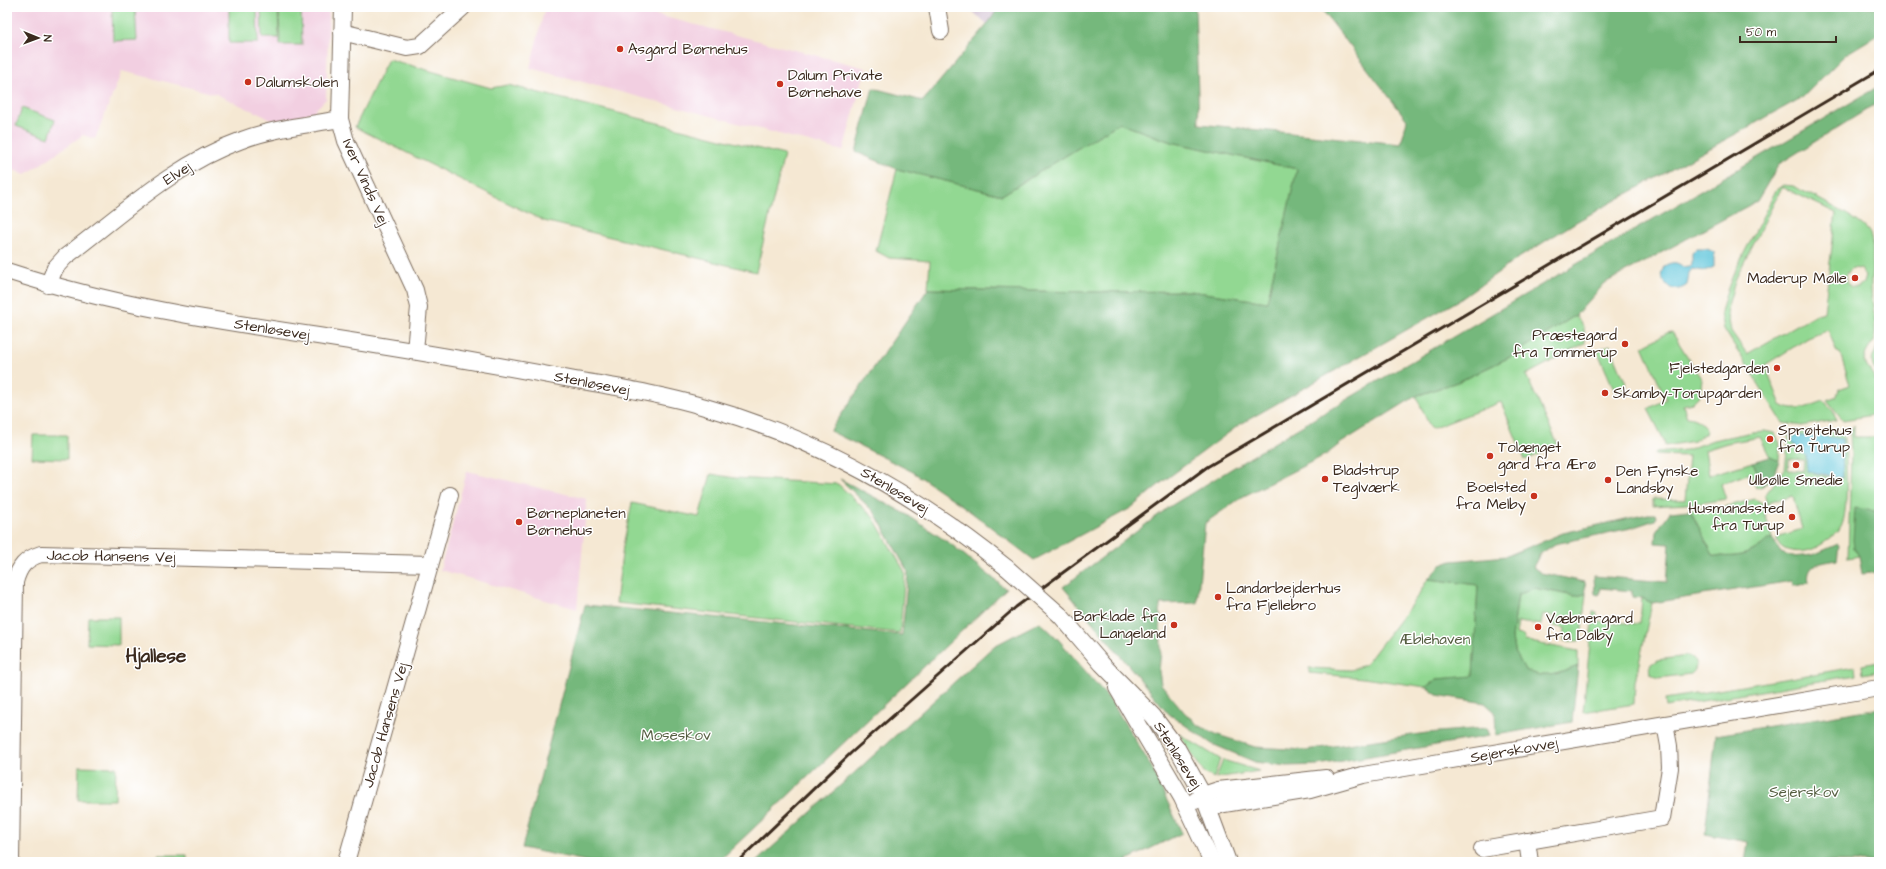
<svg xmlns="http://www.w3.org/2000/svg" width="1886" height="869" font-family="'Architects Daughter',sans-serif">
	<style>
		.built { fill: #f2cfe1 }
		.industrial { fill: #cfbdcf }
		.green { fill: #92d892; stroke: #668158; fill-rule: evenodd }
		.forest { fill: #75b87c; stroke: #58714d }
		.water { fill: #5dc5da; stroke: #4c787c }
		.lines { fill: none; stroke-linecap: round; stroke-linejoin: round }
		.minor-casing { stroke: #7c6c5d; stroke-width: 18 }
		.minor { stroke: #fff; stroke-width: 16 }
		.rail { stroke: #3b2a1e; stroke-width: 3 }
		.minor-bridge-casing { stroke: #7c6c5d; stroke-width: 18; stroke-linecap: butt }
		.minor-bridge { stroke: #fff; stroke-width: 16 }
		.poi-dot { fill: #c8321e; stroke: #fff; stroke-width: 1.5 }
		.labels { text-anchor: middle; stroke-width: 3; stroke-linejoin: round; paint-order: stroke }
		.poi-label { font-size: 15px; fill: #3b2a1e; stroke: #fff; text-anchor: start }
		.street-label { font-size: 15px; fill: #3b2a1e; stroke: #fff }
		.park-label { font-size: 15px; fill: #555e41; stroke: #fff }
		.district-label { font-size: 19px; font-weight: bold; fill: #3b2a1e; stroke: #fff }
	</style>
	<rect width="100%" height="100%" fill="#fff"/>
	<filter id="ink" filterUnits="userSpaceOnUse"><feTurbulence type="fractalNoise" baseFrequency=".025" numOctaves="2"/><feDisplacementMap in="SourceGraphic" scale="8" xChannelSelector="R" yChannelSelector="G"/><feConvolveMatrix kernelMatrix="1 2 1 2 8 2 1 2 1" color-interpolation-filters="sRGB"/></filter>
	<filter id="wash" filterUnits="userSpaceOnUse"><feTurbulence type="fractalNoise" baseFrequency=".012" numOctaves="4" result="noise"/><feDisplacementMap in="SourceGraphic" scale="16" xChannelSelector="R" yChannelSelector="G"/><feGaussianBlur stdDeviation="0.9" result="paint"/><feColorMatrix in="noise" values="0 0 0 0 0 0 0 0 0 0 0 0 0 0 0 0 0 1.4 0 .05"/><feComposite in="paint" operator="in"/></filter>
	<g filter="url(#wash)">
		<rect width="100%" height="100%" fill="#f5e8d3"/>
		<g class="built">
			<polygon points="7,7 329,7 326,99 313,112 277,122 216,94 122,71 95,139 83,135 25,175 7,167"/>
			<polygon points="545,7 625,7 866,68 843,151 530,68"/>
			<polygon points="467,471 587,499 577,609 440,570"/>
		</g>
		<polygon class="industrial" points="968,7 999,7 987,25"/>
		<g class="green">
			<polygon points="112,7 135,7 137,40 113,41"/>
			<polygon points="229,7 257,7 258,43 229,43"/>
			<polygon points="261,7 278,7 279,38 262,38"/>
			<polygon points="279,7 301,7 302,45 280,45"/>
			<polygon points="388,59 491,88 508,85 784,155 756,272 544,221 355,127"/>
			<polygon points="22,108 55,120 49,138 16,126"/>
			<polygon points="1119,123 1171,142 1297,169 1267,302 1190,291 1090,292 928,289 930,261 889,258 876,251 897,169 1002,195"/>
			<path d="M1783,185L1793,186C1808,194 1865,220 1870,234C1875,250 1871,269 1871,285C1871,302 1876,318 1875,334C1874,345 1864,351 1864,361L1879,385V414L1843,420L1827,400L1837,396L1839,389L1850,385L1840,353L1837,352L1828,330L1808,338L1765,365L1781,405C1796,414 1809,406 1824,401L1833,411L1836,420L1802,426L1783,423L1724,329L1721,313L1726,293L1733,275L1776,190ZM1782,187L1836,213L1824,312L1814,315L1747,354L1731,331L1727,309L1736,278ZM1852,268L1861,269L1865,276L1863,283L1858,287H1851L1847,282L1846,275Z"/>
			<path d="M1879,261V318C1877,305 1870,272 1879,261Z"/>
			<polygon points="1576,315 1584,328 1585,343 1526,375 1559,447 1525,460 1501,402 1431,429 1416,396 1460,381 1510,357"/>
			<path d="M1672,332L1702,380L1700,395L1692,403L1683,405L1687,417C1695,418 1703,422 1706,430L1705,434L1694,441L1665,446L1664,440L1648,409L1666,399L1643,346L1667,333Z"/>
			<path d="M1879,340V377C1866,359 1875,358 1879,340Z"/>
			<polygon points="1610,345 1627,386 1615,392 1597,350"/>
			<polygon points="1854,425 1854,437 1877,437 1879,452 1879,516 1875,511 1854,548 1859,556 1848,558 1851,454 1850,433"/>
			<path d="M1806,431L1838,432L1842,433L1844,438C1847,455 1849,512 1841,527C1836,535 1823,544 1815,548C1804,554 1777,554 1777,537L1802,529L1793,496L1768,503L1770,511L1768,512L1765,495L1785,469L1789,436ZM1842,439L1843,478H1832L1807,471L1806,456L1803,451ZM1789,459L1804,460L1803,471L1788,470Z"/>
			<polygon points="1753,432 1765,431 1774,433 1780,443 1779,461 1770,457 1760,437 1727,443 1705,450 1709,475 1753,462 1763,486 1756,488 1750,473 1721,484 1726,499 1701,503 1653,506 1653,499 1685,500 1689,456 1655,455 1655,453 1686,450 1713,440"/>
			<polygon points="33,435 67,435 67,459 32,458"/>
			<polygon points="711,474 735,478 838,484 873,517 905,572 900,633 616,603 623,546 632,503 699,517"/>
			<path d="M1755,499L1762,503L1772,538C1766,540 1764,544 1759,547C1745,557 1730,558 1713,555L1690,510L1724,507Z"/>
			<polygon points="1428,579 1478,585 1473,677 1437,679 1426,687 1363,678 1309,673 1309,668 1351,670 1366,664 1417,597"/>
			<path d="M1534,588L1574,596L1586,594L1581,638L1579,641H1564L1565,628L1553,626L1554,616L1543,614L1541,625L1518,622L1516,634L1523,635L1525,641L1578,651V666C1558,674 1545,680 1525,670L1514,650L1512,638L1518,595Z"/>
			<polygon points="1642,598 1652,603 1635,682 1634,704 1583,712 1593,612 1597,612 1596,621 1640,624"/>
			<polygon points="88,617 119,617 119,645 87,644"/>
			<path d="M1688,656C1696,659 1699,668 1691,674L1658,678L1651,674L1650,665L1657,660Z"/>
			<polygon points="1879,662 1879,671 1863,674 1862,665"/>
			<polygon points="1855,667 1856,675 1666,707 1665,699"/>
			<polygon points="1179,734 1220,759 1214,778 1204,773"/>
			<polygon points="1223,760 1259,771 1216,778"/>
			<polygon points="79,766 116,767 115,800 78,800"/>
			<polygon points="158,855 187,855 187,862 157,862"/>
		</g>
		<g class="forest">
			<polygon points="999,7 1195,7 1199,124 1401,144 1407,120 1320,7 1879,7 1879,34 1846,54 1803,97 1576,222 1517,259 1461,299 1239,425 1161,483 1131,508 1034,560 963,506 913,472 830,431 928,289 1090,292 1190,291 1267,302 1297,169 1171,142 1119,123 1002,195 897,169 856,152 873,88 923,101 987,25"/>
			<polygon points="1879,86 1879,102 1779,164 1757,201 1605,283 1576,315 1510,357 1460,381 1416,396 1341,443 1327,454 1242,497 1205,523 1197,603 1160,604 1161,651 1159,671 1161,684 1184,712 1198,725 1218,735 1255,747 1305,750 1427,733 1486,728 1489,736 1318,765 1287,766 1255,762 1212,744 1169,714 1063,587 1169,507 1295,430"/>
			<polygon points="1770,457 1779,461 1774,474 1763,486 1753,462"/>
			<polygon points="840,479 906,514 952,545 1006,589 718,862 591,862 522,848 585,605 902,635 908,572 875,513"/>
			<polygon points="1855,508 1875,511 1879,516 1879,572 1862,574 1859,556 1854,548 1853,540"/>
			<path d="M1690,510L1713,555C1730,558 1745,557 1759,547C1764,544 1766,540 1772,538L1781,553L1792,557L1813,555L1838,544L1839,545L1837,560C1822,563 1805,563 1809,583L1793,585L1792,581L1652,603L1642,598L1632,597V591L1601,588L1599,595L1595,594L1594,576L1667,582L1670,544L1655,543L1656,532L1670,512Z"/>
			<path d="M1648,514H1656L1657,517L1655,520L1631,528L1555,544L1540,554L1533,567L1541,573L1585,582L1586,594L1575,596L1534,588L1518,595L1512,638L1514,650L1525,670C1545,680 1558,674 1578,666L1572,722L1496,735L1495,712L1485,703L1437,695L1426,687L1437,679L1473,676L1478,585L1428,579L1441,565L1452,561L1507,556L1563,533Z"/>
			<polygon points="1040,622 1058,639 1111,701 1150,764 1182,833 1127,860 1127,862 756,862 994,646"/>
			<polygon points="1879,708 1879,862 1745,862 1748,842 1705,834 1716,735"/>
		</g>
		<g class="water">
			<path d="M1696,249H1707L1714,252V267L1704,271L1692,269L1689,273L1687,285C1675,294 1666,288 1661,275L1664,266C1671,262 1677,261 1683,267L1690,266L1692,264V253Z"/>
			<polygon points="1796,436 1824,436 1842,439 1843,478 1807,471 1806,456 1793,443 1792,439"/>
		</g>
	</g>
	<g filter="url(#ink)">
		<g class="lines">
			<g class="minor-casing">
				<g id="minor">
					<polyline points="343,7 340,119 346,141 415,290 419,307 415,351"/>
					<polyline points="937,7 941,31"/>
					<polyline points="342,32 407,48 420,46 463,7"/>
					<path d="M7,271C111,305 211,320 318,336C403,349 486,363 570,379C615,387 661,394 705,407C817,438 918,496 1007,568"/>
					<path d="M48,285L55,268L65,257C121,215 174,164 242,140C273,128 308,125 340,119"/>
					<polyline points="1060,615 1102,664 1153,716 1177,748 1203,795 1228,862"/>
					<polyline points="1117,688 1182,798 1212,862"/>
					<polyline points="1195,801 1203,795 1218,790 1326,778"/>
					<polyline points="1209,809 1224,804 1310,790 1363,775 1879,688"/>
					<polyline points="1527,841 1530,862"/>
					<polyline points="1482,849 1662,818 1670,768 1669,746 1665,724"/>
					<path d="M11,862L15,582C19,567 25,559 41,554L430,564"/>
					<polyline points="346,862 450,495"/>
				</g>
			</g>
			<use href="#minor" class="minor"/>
			<polyline class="rail" points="737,862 851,753 1016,607 1207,467 1879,70"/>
			<g class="minor-bridge-casing">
				<polyline id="minor-bridge" points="1007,568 1060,615"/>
			</g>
			<use href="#minor-bridge" class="minor-bridge"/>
		</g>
	</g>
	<g class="poi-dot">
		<circle cx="620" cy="49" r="4"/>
		<circle cx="248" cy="82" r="4"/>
		<circle cx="780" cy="84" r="4"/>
		<circle cx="1855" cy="278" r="4"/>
		<circle cx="1625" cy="344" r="4"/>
		<circle cx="1777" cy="368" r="4"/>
		<circle cx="1605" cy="393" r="4"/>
		<circle cx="1770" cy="439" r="4"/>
		<circle cx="1490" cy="456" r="4"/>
		<circle cx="1796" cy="465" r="4"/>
		<circle cx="1325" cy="479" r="4"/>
		<circle cx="1608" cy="480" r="4"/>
		<circle cx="1534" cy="496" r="4"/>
		<circle cx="1792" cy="517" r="4"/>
		<circle cx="519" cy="522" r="4"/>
		<circle cx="1218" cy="597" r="4"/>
		<circle cx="1174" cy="625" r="4"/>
		<circle cx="1538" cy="627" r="4"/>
	</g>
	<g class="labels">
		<g class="poi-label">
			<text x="628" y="54">Asgård Børnehus</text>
			<text x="788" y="80">Dalum Private<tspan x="788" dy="17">Børnehave</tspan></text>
			<text x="256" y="87">Dalumskolen</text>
			<text x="1847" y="283" text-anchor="end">Maderup Mølle</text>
			<text x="1617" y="340" text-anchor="end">Præstegård<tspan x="1617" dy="17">fra Tommerup</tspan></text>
			<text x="1769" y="373" text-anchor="end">Fjelstedgården</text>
			<text x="1613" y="398">Skamby-Torupgården</text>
			<text x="1778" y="435">Sprøjtehus<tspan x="1778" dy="17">fra Turup</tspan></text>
			<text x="1498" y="452">Tolænget<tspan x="1498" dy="17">gård fra Ærø</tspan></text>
			<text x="1333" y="475">Bladstrup<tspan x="1333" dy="17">Teglværk</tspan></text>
			<text x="1616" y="476">Den Fynske<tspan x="1616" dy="17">Landsby</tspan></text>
			<text x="1796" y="485" text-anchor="middle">Ulbølle Smedie</text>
			<text x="1526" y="492" text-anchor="end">Boelsted<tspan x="1526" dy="17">fra Melby</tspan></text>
			<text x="1784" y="513" text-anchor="end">Husmandssted<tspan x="1784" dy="17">fra Turup</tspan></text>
			<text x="527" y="518">Børneplaneten<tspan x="527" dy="17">Børnehus</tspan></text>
			<text x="1226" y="593">Landarbejderhus<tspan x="1226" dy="17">fra Fjellebro</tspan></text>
			<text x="1166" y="621" text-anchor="end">Barklade fra<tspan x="1166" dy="17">Langeland</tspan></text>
			<text x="1546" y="623">Væbnergård<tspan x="1546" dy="17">fra Dalby</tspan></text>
		</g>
		<g class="street-label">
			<text transform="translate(177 173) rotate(-32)" y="5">Elvej</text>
			<text transform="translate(366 182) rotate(66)" y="5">Iver Vinds Vej</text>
			<text transform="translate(272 329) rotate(9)" y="5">Stenløsevej</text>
			<text transform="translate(592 383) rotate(11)" y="5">Stenløsevej</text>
			<text transform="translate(895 490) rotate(31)" y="5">Stenløsevej</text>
			<text transform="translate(111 556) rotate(1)" y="5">Jacob Hansens Vej</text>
			<text transform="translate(385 725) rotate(-74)" y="5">Jacob Hansens Vej</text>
			<text transform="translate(1514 750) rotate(-10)" y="5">Sejerskovvej</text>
			<text transform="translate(1178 755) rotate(58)" y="5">Stenløsevej</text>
		</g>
		<g class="park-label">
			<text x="1435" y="644">Æblehaven</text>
			<text x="676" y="740">Moseskov</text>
			<text x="1804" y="797">Sejerskov</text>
		</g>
		<g class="district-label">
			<text x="156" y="662">Hjallese</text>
		</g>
	</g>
	<rect width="1886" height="869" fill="none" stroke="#fff" stroke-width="24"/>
	<g transform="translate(38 38) rotate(91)" stroke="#ffffff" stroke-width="3" paint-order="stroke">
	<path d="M0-3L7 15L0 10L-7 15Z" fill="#3b2a1e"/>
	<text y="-6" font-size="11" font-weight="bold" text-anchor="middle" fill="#3b2a1e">N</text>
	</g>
	<path d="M1740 36v6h96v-6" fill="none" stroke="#3b2a1e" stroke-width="2"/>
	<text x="1746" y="36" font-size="12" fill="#3b2a1e" stroke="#ffffff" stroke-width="3" paint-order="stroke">50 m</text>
</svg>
